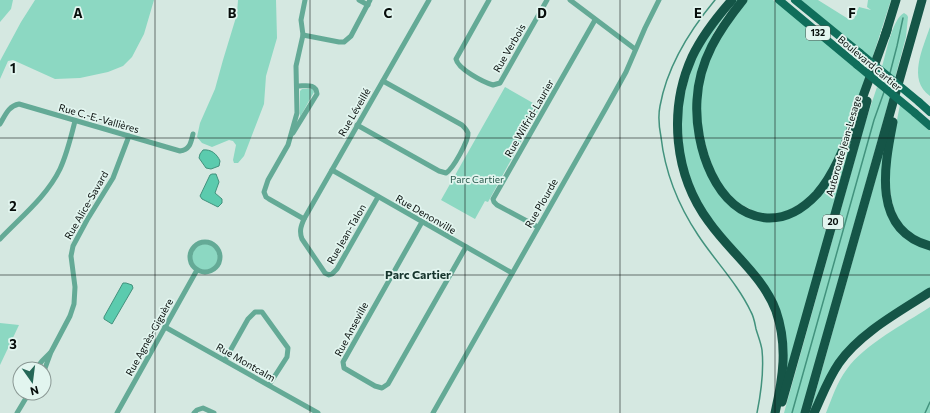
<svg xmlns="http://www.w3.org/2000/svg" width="930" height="413" font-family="Commissioner,sans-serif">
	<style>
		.green { fill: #8cd8c2 }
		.water { fill: #5bcbae; stroke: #42927d }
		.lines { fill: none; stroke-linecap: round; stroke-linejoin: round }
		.stream { stroke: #42927d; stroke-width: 1.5 }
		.minor { stroke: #64aa96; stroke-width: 5 }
		.primary { stroke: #106e5b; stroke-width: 8 }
		.motorway { stroke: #155547; stroke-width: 9 }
		.primary-bridge { stroke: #106e5b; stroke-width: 8 }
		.grid { fill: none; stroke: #070d0b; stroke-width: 1; stroke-opacity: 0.55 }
		.labels { text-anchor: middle; stroke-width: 3.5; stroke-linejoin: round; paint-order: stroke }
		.shield { fill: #e2f5ef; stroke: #49534f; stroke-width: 1 }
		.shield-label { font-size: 9px; font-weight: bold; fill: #070d0b }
		.street-label { font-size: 10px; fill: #070d0b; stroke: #e2f5ef }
		.park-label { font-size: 10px; fill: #2b5b4e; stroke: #e2f5ef }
		.quarter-label { font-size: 12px; font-weight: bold; fill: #16352d; stroke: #e2f5ef }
		.grid-label { font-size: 13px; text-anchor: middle; font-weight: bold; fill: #070d0b; stroke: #e2f5ef; stroke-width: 3.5; stroke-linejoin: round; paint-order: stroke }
	</style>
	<rect width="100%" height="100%" fill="#d5e8e1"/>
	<g class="green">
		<polygon points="0,0 13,0 11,9 0,22"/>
		<polygon points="35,0 154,0 144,34 132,57 123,66 108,72 80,78 55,79 13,60 8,61 0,79 0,61 21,22"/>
		<polygon points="238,0 276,0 277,38 266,76 264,104 244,156 238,163 234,163 233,160 236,145 233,141 229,140 212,147 202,143 197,137 200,123 215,89 223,60 237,14"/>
		<polygon points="735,0 738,0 726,14 714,32 704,56 696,84 707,170 751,218 807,207 854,134 785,378 782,320 698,200 683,156 681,107 693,62 716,23"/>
		<path d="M746,0H773L788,11L866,77C854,110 835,174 809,197C794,209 776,219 756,213C753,211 749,208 746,207C742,205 738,203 735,201C713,183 699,131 700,103C701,82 708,58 718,39C725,26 737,13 746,0Z"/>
		<polygon points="801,0 818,0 850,20 854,19 859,7 871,10 867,7 868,0 891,0 872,59"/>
		<path d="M904,13L907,15L908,17L906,37L895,78L882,67C886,54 892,19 904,13Z"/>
		<path d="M930,27V96C907,80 923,48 930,27Z"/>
		<polygon points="505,87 540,107 488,202 485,201 475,219 441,200"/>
		<polygon points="877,87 890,97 801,413 784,413 865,123"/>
		<polygon points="302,89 312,89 314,92 300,117 300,91"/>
		<path d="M900,105L930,131V243C872,225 891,150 900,105Z"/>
		<polygon points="883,153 886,210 930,249 930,288 868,330 810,412"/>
		<circle cx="205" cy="257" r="13"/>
		<path d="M930,307V413H826C832,398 837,382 847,369C865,344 904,324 930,307Z"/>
		<polygon points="0,323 19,325 0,365"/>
	</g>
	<g class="water">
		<path d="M203,150C211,149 217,154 220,161L219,166L211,169L206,168L199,158L200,154Z"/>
		<polygon points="212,174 216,174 219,182 215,193 222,199 222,203 218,207 202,199 200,196 210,175"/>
		<polygon points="123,283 126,283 132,285 133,288 112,324 104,319 104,317"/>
	</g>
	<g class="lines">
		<g class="stream">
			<path d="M715,0C690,30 667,67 660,106C658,116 659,127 661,137C665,172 678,205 698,235C715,261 738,284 751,312C754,317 755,324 756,329C758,336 761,343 762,350C764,370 761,393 757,413"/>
			<polyline points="890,73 897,46 903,18"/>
			<polyline points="792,413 874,120 884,92"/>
			<polyline points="925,413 930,402"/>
		</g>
		<g class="minor">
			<polyline points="359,0 368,5"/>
			<path d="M489,0L456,59C458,69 483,82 493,85L500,83L547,0"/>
			<polyline points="570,0 635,49"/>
			<polyline points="303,35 339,42 344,42 351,36 370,0"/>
			<path d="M0,124C5,116 8,106 19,104L180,151C190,150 191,142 193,134"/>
			<path d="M357,125L439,171L446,173C453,169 469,140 468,133C467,130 465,128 462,125L383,81"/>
			<path d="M293,133L317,94C316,83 306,86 297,86"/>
			<polyline points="332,170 512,273"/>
			<path d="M378,197L337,269L332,274L329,275L325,273L302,239C299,231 301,226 304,219L429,0"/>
			<polyline points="304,219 269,199 266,197 264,192 268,180 288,145 297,113 296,66 303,35 301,20 305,0"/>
			<polyline points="422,222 343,362 344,368 375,386 382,388 388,384 466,247"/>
			<polyline points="538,227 497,205 494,202 493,199 595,20"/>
			<path d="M0,239C21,217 47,196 60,169C67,154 71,137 75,121"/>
			<circle cx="205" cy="257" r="15"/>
			<polyline points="165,327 318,413"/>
			<polyline points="225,360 248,319 255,312 262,312 288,348 287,357 269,385"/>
			<polyline points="36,369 42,361 50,353"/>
			<polyline points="44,371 51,352 70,316 74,304 75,287 71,256 73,246 87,220 113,178 129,136"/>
			<polyline points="17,413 29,393"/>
			<polyline points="117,413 197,270"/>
			<polyline points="194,413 197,410 203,408 214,413"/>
			<polyline points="433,413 606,108 626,72 645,28 659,0"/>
		</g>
		<g class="primary">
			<polyline points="779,0 857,65"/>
			<polyline points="795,0 860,53"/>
			<polyline points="919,102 930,112"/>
			<polyline points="915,113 930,126"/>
		</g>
		<g class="motorway">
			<path d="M732,0C716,18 702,36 692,57C668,110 674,175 709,222C730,252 763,276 776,311C788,346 783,378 775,413"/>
			<path d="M743,0C719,30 699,60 697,100C694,144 715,214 767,218C787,219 804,208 817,194C836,172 846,142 856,116C866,87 877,59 887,30"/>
			<polyline points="885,36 896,0"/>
			<path d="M893,122C884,168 872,230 930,246"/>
			<polyline points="782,402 867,101"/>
			<polyline points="805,413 922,0"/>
			<path d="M814,413C822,396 828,379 839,363C860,333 899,312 930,292"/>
		</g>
		<g class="primary-bridge">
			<polyline points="860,53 919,102"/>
			<polyline points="857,65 915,113"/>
		</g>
	</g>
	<path class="grid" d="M155,0V413M310,0V413M465,0V413M620,0V413M775,0V413M0,138H930M0,275H930"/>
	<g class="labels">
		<g class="shield">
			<rect x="806" y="26" width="24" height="14" rx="3"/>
			<rect x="823" y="215" width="20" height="14" rx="3"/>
		</g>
		<g class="shield-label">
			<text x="818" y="36">132</text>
			<text x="833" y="225">20</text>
		</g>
		<g class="street-label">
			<text transform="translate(509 48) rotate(-60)" y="4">Rue Verbois</text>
			<text transform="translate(870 63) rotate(40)" y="4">Boulevard Cartier</text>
			<text transform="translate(354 112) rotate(-60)" y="4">Rue Léveillé</text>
			<text transform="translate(99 118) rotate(16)" y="4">Rue C.-E.-Vallières</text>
			<text transform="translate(529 118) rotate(-60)" y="4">Rue Wilfrid-Laurier</text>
			<text transform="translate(843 146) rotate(-74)" y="4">Autoroute Jean-Lesage</text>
			<text transform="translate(541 203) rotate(-60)" y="4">Rue Plourde</text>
			<text transform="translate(86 205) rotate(-60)" y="4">Rue Alice-Savard</text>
			<text transform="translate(426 214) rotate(30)" y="4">Rue Denonville</text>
			<text transform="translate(346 234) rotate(-60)" y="4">Rue Jean-Talon</text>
			<text transform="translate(351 329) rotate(-62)" y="4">Rue Anseville</text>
			<text transform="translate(149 337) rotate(-61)" y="4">Rue Agnès-Giguère</text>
			<text transform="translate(246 362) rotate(30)" y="4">Rue Montcalm</text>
		</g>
		<g class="park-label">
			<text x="477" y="183">Parc Cartier</text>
		</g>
		<g class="quarter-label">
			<text x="418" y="279">Parc Cartier</text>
		</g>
	</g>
	<g class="grid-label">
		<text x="78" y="18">A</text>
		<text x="232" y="18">B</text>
		<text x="388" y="18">C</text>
		<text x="542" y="18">D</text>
		<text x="698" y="18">E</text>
		<text x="852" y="18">F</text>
		<text x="13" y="73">1</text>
		<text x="13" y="211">2</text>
		<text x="13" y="349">3</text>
	</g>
	<g transform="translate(32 381) rotate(166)"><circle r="19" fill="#e2f5ef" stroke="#8a9894"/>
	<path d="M0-3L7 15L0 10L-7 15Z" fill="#256757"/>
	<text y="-6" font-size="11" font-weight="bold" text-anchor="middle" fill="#070d0b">N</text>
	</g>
</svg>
